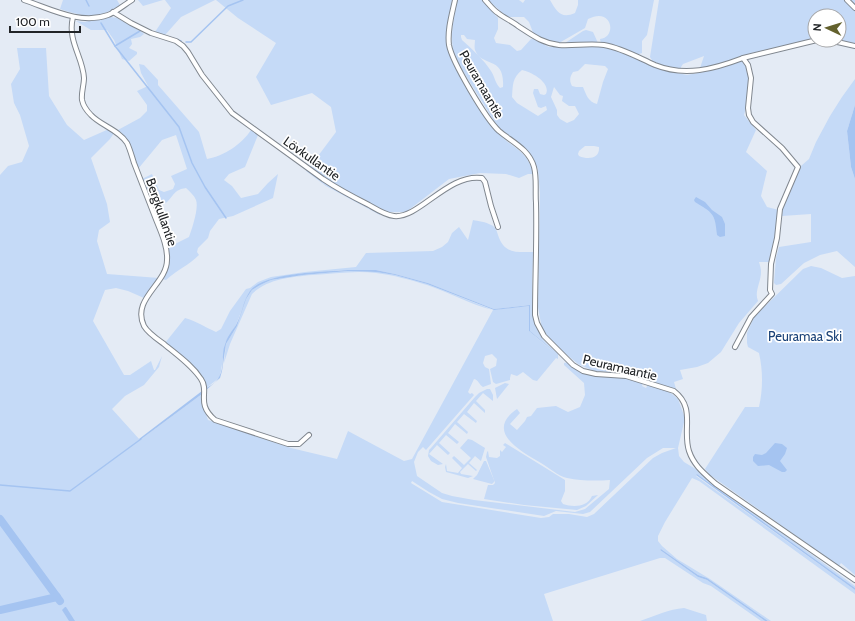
<svg xmlns="http://www.w3.org/2000/svg" width="855" height="621" font-family="Cabin,sans-serif">
	<style>
		.green { fill: #c5daf7; fill-rule: evenodd }
		.water { fill: #a5c4f1 }
		.lines { fill: none; stroke-linecap: round; stroke-linejoin: round }
		.stream { stroke: #a5c4f1; stroke-width: 1.5 }
		.river { stroke: #a5c4f1; stroke-width: 8 }
		.street-casing { stroke: #80878f; stroke-width: 6 }
		.street { stroke: #fff; stroke-width: 4 }
		.labels { text-anchor: middle; stroke-width: 3.5; stroke-linejoin: round; paint-order: stroke }
		.street-label { font-size: 13px; fill: #212427; stroke: #fff }
		.park-label { font-size: 13px; fill: #194177; stroke: #fff }
	</style>
	<rect width="100%" height="100%" fill="#e4ebf5"/>
	<g class="green">
		<path d="M63,0H117L120,5C97,20 85,17 60,9Z"/>
		<polygon points="138,0 163,0 143,6"/>
		<polygon points="165,0 215,0 181,17 165,35 155,32 171,8"/>
		<path d="M216,0H452C451,13 446,27 447,40C449,64 481,115 498,133C514,150 526,149 534,174H528L519,178L506,174L480,173L449,179L406,212H388L381,210L331,183L309,168L336,132L331,107L312,93L271,105L256,77L276,43L238,18Z"/>
		<path d="M457,0H482L498,18V29L494,38L496,43L510,45L517,51L521,50L531,39H534L549,47H600L615,50L662,70L687,75L719,69L741,60C754,73 749,99 744,115L756,130L746,152L767,171L761,196L767,207L779,210L770,262H759C760,265 761,269 761,272C761,282 754,292 758,301L739,323L721,352L708,363L697,367L680,370L683,379L674,382L676,389L623,373L594,371L578,364L556,346L542,329L538,307L540,193L538,169L533,158L523,146L499,128L494,121L456,60C448,39 454,21 457,0ZM461,35H464L467,39L475,40C475,43 474,47 475,50C482,68 505,55 503,87L500,88C495,83 495,77 491,71C485,61 471,48 462,40L461,37ZM585,64L605,66L608,69L603,82L597,104C588,102 586,94 583,87H576L572,86C569,80 570,77 573,72L578,71ZM522,70C532,72 551,83 546,94L544,95L540,94L538,89H534L533,93L538,107L541,108L546,106L547,110L538,116L517,103L512,97C513,85 512,78 522,70ZM554,87L560,95L563,96L562,101L569,106H575L579,114L574,120L567,123L560,119L557,115V110L551,97ZM585,146H594L599,147C600,159 588,160 579,156L578,154L579,151Z"/>
		<path d="M488,0H519L523,3L525,0H550C557,12 561,19 575,13L578,5V0H654L647,35L642,41V53L636,55L601,44L600,39C617,38 613,6 588,19L585,28L559,43L548,41L534,35L529,22L524,17H507Z"/>
		<polygon points="659,0 855,0 855,45 839,39 839,16 815,16 815,39 783,47 751,53 719,65 700,68 704,56 683,64 681,67 681,71 653,62 650,57"/>
		<polygon points="111,17 117,18 142,32 144,34 140,37 131,39 132,44 129,48 137,52 137,54 129,61 122,59 114,40 107,30 91,30 76,21 84,22"/>
		<polygon points="586,30 593,32 598,43 565,43 583,31"/>
		<path d="M17,48H46L49,96L67,125L84,140L109,129L114,133L110,139L91,158L107,204L110,222L99,230L97,241L107,274L159,278L144,298L128,291L116,288L105,290L93,321L124,375H130L151,361L154,370H155L162,356L159,367L144,385L125,396L112,409L140,440L202,394L201,400L208,420L291,448L337,459L348,431L404,461L412,459L493,310C471,305 449,292 427,285C411,280 393,275 376,273C355,270 333,274 312,275C291,277 267,279 252,294L230,344L224,363L226,344L237,326L246,299L252,290L260,285L271,280L303,275L348,271L376,272L395,275L427,284L493,310L529,306V331L557,355L530,331L529,305L494,309L428,283L395,274L376,270H348L303,273L271,279L251,290L246,299L236,325L225,343L221,371L219,378L205,389L203,379L165,343L185,318C196,321 205,327 216,332L221,329L230,311L246,289L250,288L258,282L271,277L305,272L356,267L366,253L433,251L442,247L448,242L452,233L459,227L468,240L473,220C478,221 486,222 491,225C495,226 497,231 498,235C504,254 516,252 533,252C533,277 528,314 541,336C545,343 552,348 558,354V359L556,358L537,381L533,380L523,372L517,376L511,374L510,378V380L496,384L493,382L490,369L496,366L497,359L492,354L485,356L483,363L485,367L489,369L491,384L483,387C479,385 479,380 474,379L468,392L470,394L472,393L474,395L426,450L423,447L418,452L414,462L417,476L442,493L452,496L474,500L575,512L585,509L609,489L610,480C596,481 581,481 567,478C558,476 548,467 541,463C521,451 484,432 517,409L520,413L510,424L517,430L525,421L527,417L531,416L537,408L556,406L568,412L580,407L585,395L584,383L564,365V363L568,362L590,374L623,378L643,383L642,386L646,388L648,385L665,390L672,394L678,399L685,418L678,448L679,456L684,462L699,471L715,484L855,586V588L697,474L696,476L855,590V594L699,481L692,478L665,522L658,536V541L662,546L677,559L710,579L771,621H768L707,578L698,575L661,549L660,550L698,577L707,580L765,621H761L711,586L703,583L665,558H660L544,594L553,621H0V175L8,166L22,162L29,146L20,115L14,103L11,84L20,69ZM663,448H676L662,453L653,458L594,514L587,517L569,514H553L549,517L541,518L442,502L411,483L412,481L429,492L442,499L458,503L544,516L556,511L583,514L590,512L647,458Z"/>
		<path d="M139,64L144,65L158,80V85L199,132L207,159C224,156 242,144 251,130L258,135L245,167L229,174L224,180L232,186L241,198L258,194L268,183L278,174L273,198L233,216L219,219L210,231L208,238L198,248L197,252L199,255C189,265 177,270 166,280L162,279L167,269V248L189,237C192,229 199,208 196,200C194,195 190,192 186,188C174,190 175,194 168,201C164,205 157,207 153,208L142,179L152,174L159,190L164,192L173,189L175,184L171,176L187,169L176,135L162,140L138,169L131,148L122,136V133L116,131L140,118L147,111V105L137,91L148,86L141,73Z"/>
		<polygon points="855,79 855,105 847,131 851,167 855,179 855,267 837,251 820,255 804,263 781,284 776,285 774,283 776,258 779,247 811,242 811,214 782,216 783,208 801,166 809,159 816,142 830,116 842,97"/>
		<polygon points="307,170 326,184 380,213 380,215 326,186 306,171"/>
		<path d="M811,266L821,268L842,278L855,276V575L841,563L839,566L710,475L705,469L745,407H759C763,389 763,371 759,353L748,347L747,343V333L754,317L803,269Z"/>
		<polygon points="505,383 509,384 497,399 495,388"/>
		<polygon points="487,389 490,389 493,395 493,401 483,393 476,401 485,410 485,413 474,403 467,412 477,421 476,423 464,414 457,422 468,432 467,434 455,424 448,433 459,442 457,444 446,435 439,443 450,453 448,455 437,445 429,454 443,464 438,465 431,461 428,456 429,450 431,448 475,397 479,393"/>
		<polygon points="468,439 472,440 485,448 481,461 475,456 469,463 477,470 476,471 468,464 460,472 461,474 473,476 468,478 446,472 445,467 446,464 447,471 458,473 462,468 452,458 454,456 464,465 471,458 460,448"/>
		<path d="M505,443L565,480V491L561,501L563,504C572,507 587,508 592,496L598,495L586,506L577,510L524,505L484,499L488,485H493L495,483L486,457L487,452L488,451L489,457L497,458L500,456V450L502,452L506,447L503,445Z"/>
		<polygon points="484,461 486,461 494,480 494,482 492,484 473,479 477,475"/>
		<path d="M684,608L706,615L707,621H640C655,616 669,609 684,608Z"/>
	</g>
	<g class="water">
		<polygon points="855,105 855,179 851,167 847,131"/>
		<path d="M696,197L705,202L712,210L722,217L725,224V236L720,237L717,235C715,213 713,213 695,202L694,200Z"/>
		<path d="M348,270H376L395,274L428,283L494,309L530,305V331L557,354L529,331V306L494,310L427,284L395,275L376,272L348,271L303,275L271,280L260,285L252,290L246,299L237,326L226,344L222,371L220,378L205,391V389C210,386 217,382 219,377C225,367 221,354 225,344C227,337 232,331 236,325C242,314 243,301 250,291C264,272 325,272 348,270Z"/>
		<polygon points="202,391 202,394 140,440 139,439"/>
		<polygon points="775,443 782,444 787,448 785,454 780,461 787,470 785,472 782,472 769,465 758,466 753,461 753,457 755,454 762,455 766,453"/>
		<polygon points="697,474 855,588 855,590 696,475"/>
		<polygon points="661,549 698,575 707,578 768,621 765,621 707,580 698,577 660,550"/>
		<polygon points="65,607 66,607 75,621 69,621 62,610"/>
	</g>
	<g class="lines">
		<g class="stream">
			<polyline points="86,0 89,6"/>
			<polyline points="101,23 115,46 140,31"/>
			<polyline points="175,39 181,41"/>
			<polyline points="186,42 191,42 228,6 243,0"/>
			<polyline points="115,46 179,127 192,163 205,187 226,218"/>
			<polyline points="0,485 70,491 141,439"/>
			<polyline points="0,522 2,522"/>
		</g>
		<g class="river">
			<polyline points="0,519 60,601"/>
			<polyline points="0,610 57,597"/>
		</g>
		<g class="street-casing">
			<g id="street">
				<path d="M24,0C51,9 80,25 108,15C116,12 124,5 132,0"/>
				<path d="M455,0C452,14 447,30 449,45C452,62 486,119 499,131C512,142 529,149 534,167C537,178 535,192 536,203C537,241 535,278 535,315L537,323L544,336L573,365L583,371L596,374L626,376L674,391C696,408 682,429 689,451C694,466 705,474 716,484L855,580"/>
				<path d="M485,0C489,4 493,10 498,13C504,18 512,21 518,26C532,35 542,43 559,45C574,46 589,43 604,45C622,48 639,58 655,65C685,77 714,69 743,58L748,65L751,78L748,108L749,115L753,122L782,148L798,167L780,209L777,238L771,264L770,290L772,294L751,317L735,347"/>
				<polyline points="847,0 855,8"/>
				<path d="M113,12L131,23L151,33L176,41L183,46L188,52L202,75L232,113L323,179C338,189 353,197 369,205C376,209 385,215 394,216C419,219 448,173 482,178L485,182L491,206L498,227"/>
				<path d="M73,17C67,41 83,57 84,78C84,85 81,93 82,100C83,105 87,111 91,115C100,125 119,130 127,143C130,149 132,157 134,163C141,181 148,199 155,217C160,230 168,246 167,260C167,284 131,299 144,326C148,333 157,339 164,344C177,355 192,365 201,379C210,392 195,403 215,420L288,444H299L309,435"/>
				<polyline points="743,58 817,40 833,41 855,46"/>
			</g>
		</g>
		<use href="#street" class="street"/>
	</g>
	<g class="labels">
		<g class="street-label">
			<text transform="translate(482 84) rotate(60)" y="5">Peuramaantie</text>
			<text transform="translate(312 158) rotate(35)" y="5">Lövkullantie</text>
			<text transform="translate(162 212) rotate(71)" y="5">Bergkullantie</text>
			<text transform="translate(620 367) rotate(13)" y="5">Peuramaantie</text>
		</g>
		<g class="park-label">
			<text x="805" y="341">Peuramaa Ski</text>
		</g>
	</g>
	<g transform="translate(827 28) rotate(274)"><circle r="19" fill="#ffffff" stroke="#a6a7a9"/>
	<path d="M0-3L7 15L0 10L-7 15Z" fill="#63612d"/>
	<text y="-6" font-size="11" font-weight="bold" text-anchor="middle" fill="#212427">N</text>
	</g>
	<path d="M10 26v6h70v-6" fill="none" stroke="#212427" stroke-width="2"/>
	<text x="16" y="26" font-size="12" fill="#212427" stroke="#ffffff" stroke-width="3" paint-order="stroke">100 m</text>
</svg>
